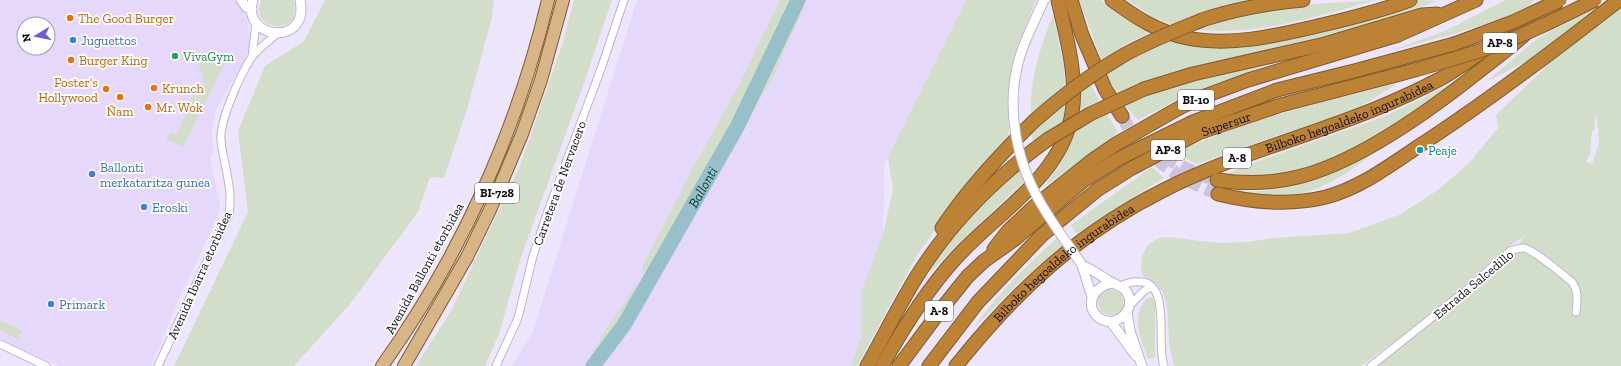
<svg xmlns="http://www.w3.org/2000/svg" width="1621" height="366" font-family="'Zilla Slab',serif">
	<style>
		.built { fill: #e5d8fa; fill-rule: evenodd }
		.green { fill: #d3deca; fill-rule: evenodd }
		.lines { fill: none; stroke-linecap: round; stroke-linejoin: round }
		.river { stroke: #97c0c9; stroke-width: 15 }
		.motorway-tunnel { stroke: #ccc5d9; stroke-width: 13; stroke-dasharray: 13 6; stroke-linecap: butt }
		.minor-casing { stroke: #beb2d3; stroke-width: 9 }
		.tertiary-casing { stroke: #beb2d3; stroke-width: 11 }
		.primary-casing { stroke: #805a2c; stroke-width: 14 }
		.motorway-casing { stroke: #805a2c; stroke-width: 15 }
		.minor { stroke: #fff; stroke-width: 7 }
		.tertiary { stroke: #fff; stroke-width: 9 }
		.primary { stroke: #d7b587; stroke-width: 12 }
		.motorway { stroke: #bc8337; stroke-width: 13 }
		.tertiary-bridge-casing { stroke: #beb2d3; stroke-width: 11; stroke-linecap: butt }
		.motorway-bridge-casing { stroke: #805a2c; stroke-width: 15; stroke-linecap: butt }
		.tertiary-bridge { stroke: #fff; stroke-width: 9 }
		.motorway-bridge { stroke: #bc8337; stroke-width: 13 }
		.food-dot { fill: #e8710a; stroke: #fff; stroke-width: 1.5 }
		.shop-dot { fill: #3f7fe0; stroke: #fff; stroke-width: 1.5 }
		.leisure-dot { fill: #2e9e5b; stroke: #fff; stroke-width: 1.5 }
		.culture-dot { fill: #0f9aa8; stroke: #fff; stroke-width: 1.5 }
		.labels { text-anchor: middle; stroke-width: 3.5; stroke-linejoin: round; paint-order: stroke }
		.shield { fill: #fff; stroke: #59565e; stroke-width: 1 }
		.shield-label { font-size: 12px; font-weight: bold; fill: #120d19 }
		.food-label { font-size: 13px; fill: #c56008; stroke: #fff; text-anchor: start }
		.shop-label { font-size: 13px; fill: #366cbe; stroke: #fff; text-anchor: start }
		.leisure-label { font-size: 13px; fill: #27864d; stroke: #fff; text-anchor: start }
		.street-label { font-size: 13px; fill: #120d19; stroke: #fff }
		.culture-label { font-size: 13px; fill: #0d838f; stroke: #fff; text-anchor: start }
		.water-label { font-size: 14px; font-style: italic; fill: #093239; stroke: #fff }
	</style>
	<rect width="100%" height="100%" fill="#ede5fb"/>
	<g class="built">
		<path d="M0,0H236L246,15L250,37L248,50L243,63L216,109L212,129L213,153L210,158L220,205L218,216L178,301L151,366H59L0,339ZM24,24H48V48H24Z"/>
		<polygon points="637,0 966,0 884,165 883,234 861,292 861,336 851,366 511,366 532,334"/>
	</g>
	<g class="green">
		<path d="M262,0H293C306,39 245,30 262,0Z"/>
		<polygon points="325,0 494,0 492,17 468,106 444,178 430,177 418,212 350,304 294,366 174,366 248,212 238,131 265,66 304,41"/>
		<polygon points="574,0 612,0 583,86 521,257 499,334 485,366 416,366 451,311 521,163 562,45"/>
		<polygon points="780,0 803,0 804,7 773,77 658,278 643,272 643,265 694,166 737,89"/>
		<polygon points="966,0 1036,0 1017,48 1010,82 1008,105 1009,135 946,214 916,257 857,366 851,366 861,336 861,292 883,234 893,190 888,157"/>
		<path d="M1079,0H1101C1116,15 1133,24 1152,34C1134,37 1116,50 1102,61Z"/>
		<polygon points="1127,0 1254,0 1194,15 1172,25 1153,17"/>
		<path d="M1377,0C1317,16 1256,37 1193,29L1218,21L1285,6Z"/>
		<polygon points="1420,0 1437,1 1395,16 1333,35 1261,54 1179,71 1116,94 1104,72 1168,39 1187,45 1206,48 1254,45 1388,13"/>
		<path d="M1506,0H1535C1518,16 1491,22 1469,29C1437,39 1406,47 1374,55L1401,47L1447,30Z"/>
		<polygon points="1608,2 1537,56 1486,82 1538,38"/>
		<path d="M1621,7V366H1378L1511,255L1525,236L1512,244L1426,318L1361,366H1174L1169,344L1167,307L1163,293L1157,284L1142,275L1141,266L1142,256L1148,245L1159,238L1168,237L1218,243L1248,242L1273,238L1349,233L1399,215L1438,190L1468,164L1498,128L1496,115L1560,53ZM1597,115L1599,143L1592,164L1586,162L1590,154L1592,132L1595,129L1594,122Z"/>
		<path d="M1053,15L1064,68L1065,86L1031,116C1029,80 1040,48 1053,15Z"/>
		<polygon points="201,62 225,63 183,147 166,139 170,132 176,135 189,108 187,107 192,97 196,99 201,87 203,88 206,83 202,81 203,72 198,70"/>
		<polygon points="1272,63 1187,95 1138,120 1124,104 1182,83"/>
		<path d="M1464,77C1418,110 1372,145 1319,166C1289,177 1256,178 1225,175L1247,165L1383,117L1411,104Z"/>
		<polygon points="1090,82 1099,101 1077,111 1080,88"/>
		<path d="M1398,83L1360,107L1342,115L1282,134L1197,164L1175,153C1246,120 1322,102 1398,83Z"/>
		<polygon points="1066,99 1064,121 1033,141 1031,130"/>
		<path d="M1106,113L1118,132L1047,185V181C1063,165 1068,150 1076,129Z"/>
		<path d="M1372,154C1345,177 1306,199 1269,199C1259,199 1246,194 1236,192C1289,191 1326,180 1372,154Z"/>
		<path d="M1021,165L1027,179L957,245L930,273C942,235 992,193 1021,165Z"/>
		<polygon points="1152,167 1164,178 1100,218 1077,234 1071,225"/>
		<path d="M1059,236L1064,245L1023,279L972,330C997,294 1027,265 1059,236Z"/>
		<polygon points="637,284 651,291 602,366 586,366 605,331"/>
		<circle cx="1111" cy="302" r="13"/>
		<path d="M1149,297L1153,298L1155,304V357L1148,359C1141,340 1129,313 1149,297Z"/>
		<polygon points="0,320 22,331 18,339 0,331"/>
	</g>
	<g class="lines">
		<path class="river" id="s1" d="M593,366L624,325L737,127L798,0"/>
		<g class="motorway-tunnel">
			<polyline points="1122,116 1139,146 1182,178 1218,194"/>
			<path d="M1165,156C1181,168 1198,174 1217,180"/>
		</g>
		<g class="minor-casing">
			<g id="minor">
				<polyline points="252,57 256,23"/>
				<path d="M1121,286C1128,282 1134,281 1142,282C1171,285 1156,345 1164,366"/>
				<polyline points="1130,305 1144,291 1151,287"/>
				<polyline points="0,344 46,366"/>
				<path d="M158,366L229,214C233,186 224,167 221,141C219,121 240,76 251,58C258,48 269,41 278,33"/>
				<polyline points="496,366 518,318 533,256 548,211 602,66 624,0"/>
				<path d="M1371,366L1464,292L1510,251C1514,250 1518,248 1523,248C1532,248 1563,275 1572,282C1579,292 1577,300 1576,312"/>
			</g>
		</g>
		<g class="tertiary-casing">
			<g id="tertiary">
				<polyline points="241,0 246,7 252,10"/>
				<path d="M253,0C240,39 310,48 300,0"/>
				<path d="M1082,265C1093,270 1101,276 1111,282C1117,285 1122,286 1126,291C1139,309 1115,331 1098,317C1083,304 1096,284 1113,283"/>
				<polyline points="1082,265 1092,297"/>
				<polyline points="1127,312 1130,331 1142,366"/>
				<polyline points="1111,322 1136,356"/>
			</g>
		</g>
		<g class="primary-casing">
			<g id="primary">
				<path d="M382,366C460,257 517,131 548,0"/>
				<polyline points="404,366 467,257 490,210 522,134 541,80 563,0"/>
			</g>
		</g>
		<g class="motorway-casing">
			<g id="motorway">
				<polyline points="1071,0 1082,35 1105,89 1122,116"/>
				<path d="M1112,0C1135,17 1158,32 1187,38C1232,47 1279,35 1322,25C1352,18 1381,11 1410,0"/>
				<path d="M1202,20C1235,9 1269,3 1303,0"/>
				<polyline points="1144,89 1193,74 1325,44 1422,15 1437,14"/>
				<path d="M1217,180C1244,184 1270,184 1298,177C1360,162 1432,109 1482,69C1508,49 1535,28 1556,3"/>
				<path d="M1218,194C1254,203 1289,206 1326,197C1360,188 1389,166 1419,146C1488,101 1554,51 1619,0"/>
				<path d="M942,228C968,189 1000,155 1033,122"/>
				<polyline points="994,249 1008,231 1036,205 1090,162 1116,144 1181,107 1205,96 1248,80 1398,35 1476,0"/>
				<path d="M867,366C884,336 899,305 917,276C951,222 996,177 1047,140"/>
				<path d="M882,366C903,328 926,291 955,259C995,214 1062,177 1072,113C1078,76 1066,36 1058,0"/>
				<polyline points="899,366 943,307 968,276 984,261 1015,239 1083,181 1120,158 1193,122 1277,90 1354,71 1454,44"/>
				<path id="s2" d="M929,366L978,302L1042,235L1097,190L1132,168L1198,133L1281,105L1400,74"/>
				<path id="s3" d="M956,366C1015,292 1077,234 1162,191C1230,156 1304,138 1375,109C1397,100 1419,90 1440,79C1470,62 1498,40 1526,19"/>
			</g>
		</g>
		<use href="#minor" class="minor"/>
		<use href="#tertiary" class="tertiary"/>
		<use href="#primary" class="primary"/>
		<use href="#motorway" class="motorway"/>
		<g class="tertiary-bridge-casing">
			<path id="tertiary-bridge" d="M1044,0C1036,18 1026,37 1020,56C1004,108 1017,167 1046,212C1057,230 1070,247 1082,265"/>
		</g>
		<g class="motorway-bridge-casing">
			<g id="motorway-bridge">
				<polyline points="1454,44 1513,22 1560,0"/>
				<path d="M1400,74C1430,66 1461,57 1491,47C1527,34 1561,17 1595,0"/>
				<path d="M1033,122C1061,97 1091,74 1124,55C1149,41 1175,31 1202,20"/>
				<polyline points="1047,140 1090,114 1144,89"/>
			</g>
		</g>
		<use href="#tertiary-bridge" class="tertiary-bridge"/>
		<use href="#motorway-bridge" class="motorway-bridge"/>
	</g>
	<g class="food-dot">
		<circle cx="70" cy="18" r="4"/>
		<circle cx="71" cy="60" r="4"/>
		<circle cx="154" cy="88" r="4"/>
		<circle cx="106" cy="89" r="4"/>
		<circle cx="120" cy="97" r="4"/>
		<circle cx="148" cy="107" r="4"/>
	</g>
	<g class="shop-dot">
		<circle cx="73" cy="40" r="4"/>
		<circle cx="92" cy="174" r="4"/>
		<circle cx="144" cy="207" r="4"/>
		<circle cx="51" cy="304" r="4"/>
	</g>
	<circle class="leisure-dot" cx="175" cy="56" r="4"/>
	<circle class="culture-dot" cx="1420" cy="150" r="4"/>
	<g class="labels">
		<g class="shield">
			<rect x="1483" y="33" width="34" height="20" rx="3"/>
			<rect x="1178" y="90" width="36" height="20" rx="3"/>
			<rect x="1151" y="140" width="34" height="20" rx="3"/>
			<rect x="1223" y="148" width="28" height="20" rx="3"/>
			<rect x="475" y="183" width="44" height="20" rx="3"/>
			<rect x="925" y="301" width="28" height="20" rx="3"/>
		</g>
		<g class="shield-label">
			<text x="1500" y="47">AP-8</text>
			<text x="1196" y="104">BI-10</text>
			<text x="1168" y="154">AP-8</text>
			<text x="1237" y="162">A-8</text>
			<text x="497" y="197">BI-728</text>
			<text x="939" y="315">A-8</text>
		</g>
		<g class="food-label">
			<text x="78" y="23">The Good Burger</text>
			<text x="79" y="65">Burger King</text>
			<text x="98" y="87" text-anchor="end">Foster's<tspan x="98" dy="15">Hollywood</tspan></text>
			<text x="162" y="93">Krunch</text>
			<text x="156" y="112">Mr. Wok</text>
			<text x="120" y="116" text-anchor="middle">Ñam</text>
		</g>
		<g class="shop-label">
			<text x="81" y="45">Juguettos</text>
			<text x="100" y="172">Ballonti<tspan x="100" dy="15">merkataritza gunea</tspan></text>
			<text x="152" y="212">Eroski</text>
			<text x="59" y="309">Primark</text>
		</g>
		<g class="leisure-label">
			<text x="183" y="61">VivaGym</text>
		</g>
		<g class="street-label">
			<text dy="5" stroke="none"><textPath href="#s3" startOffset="474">Bilboko hegoaldeko ingurabidea</textPath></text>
			<text dy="5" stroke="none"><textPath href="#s2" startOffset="390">Supersur</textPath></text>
			<text transform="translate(559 183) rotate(-70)" y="5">Carretera de Nervacero</text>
			<text dy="5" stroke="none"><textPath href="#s3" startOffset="150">Bilboko hegoaldeko ingurabidea</textPath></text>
			<text transform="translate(424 268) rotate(-61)" y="5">Avenida Ballonti etorbidea</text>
			<text transform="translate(199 275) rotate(-66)" y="5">Avenida Ibarra etorbidea</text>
			<text transform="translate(1473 284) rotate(-40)" y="5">Estrada Salcedillo</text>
		</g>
		<g class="culture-label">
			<text x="1428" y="155">Peaje</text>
		</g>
		<g class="water-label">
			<text dy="5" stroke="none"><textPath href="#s1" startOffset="210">Ballonti</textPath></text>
		</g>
	</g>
	<g transform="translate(36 36) rotate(260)"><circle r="19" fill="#ffffff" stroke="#a09ea3"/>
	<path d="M0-3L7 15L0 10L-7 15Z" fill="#715cd6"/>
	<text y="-6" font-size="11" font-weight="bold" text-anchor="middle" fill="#120d19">N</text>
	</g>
</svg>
